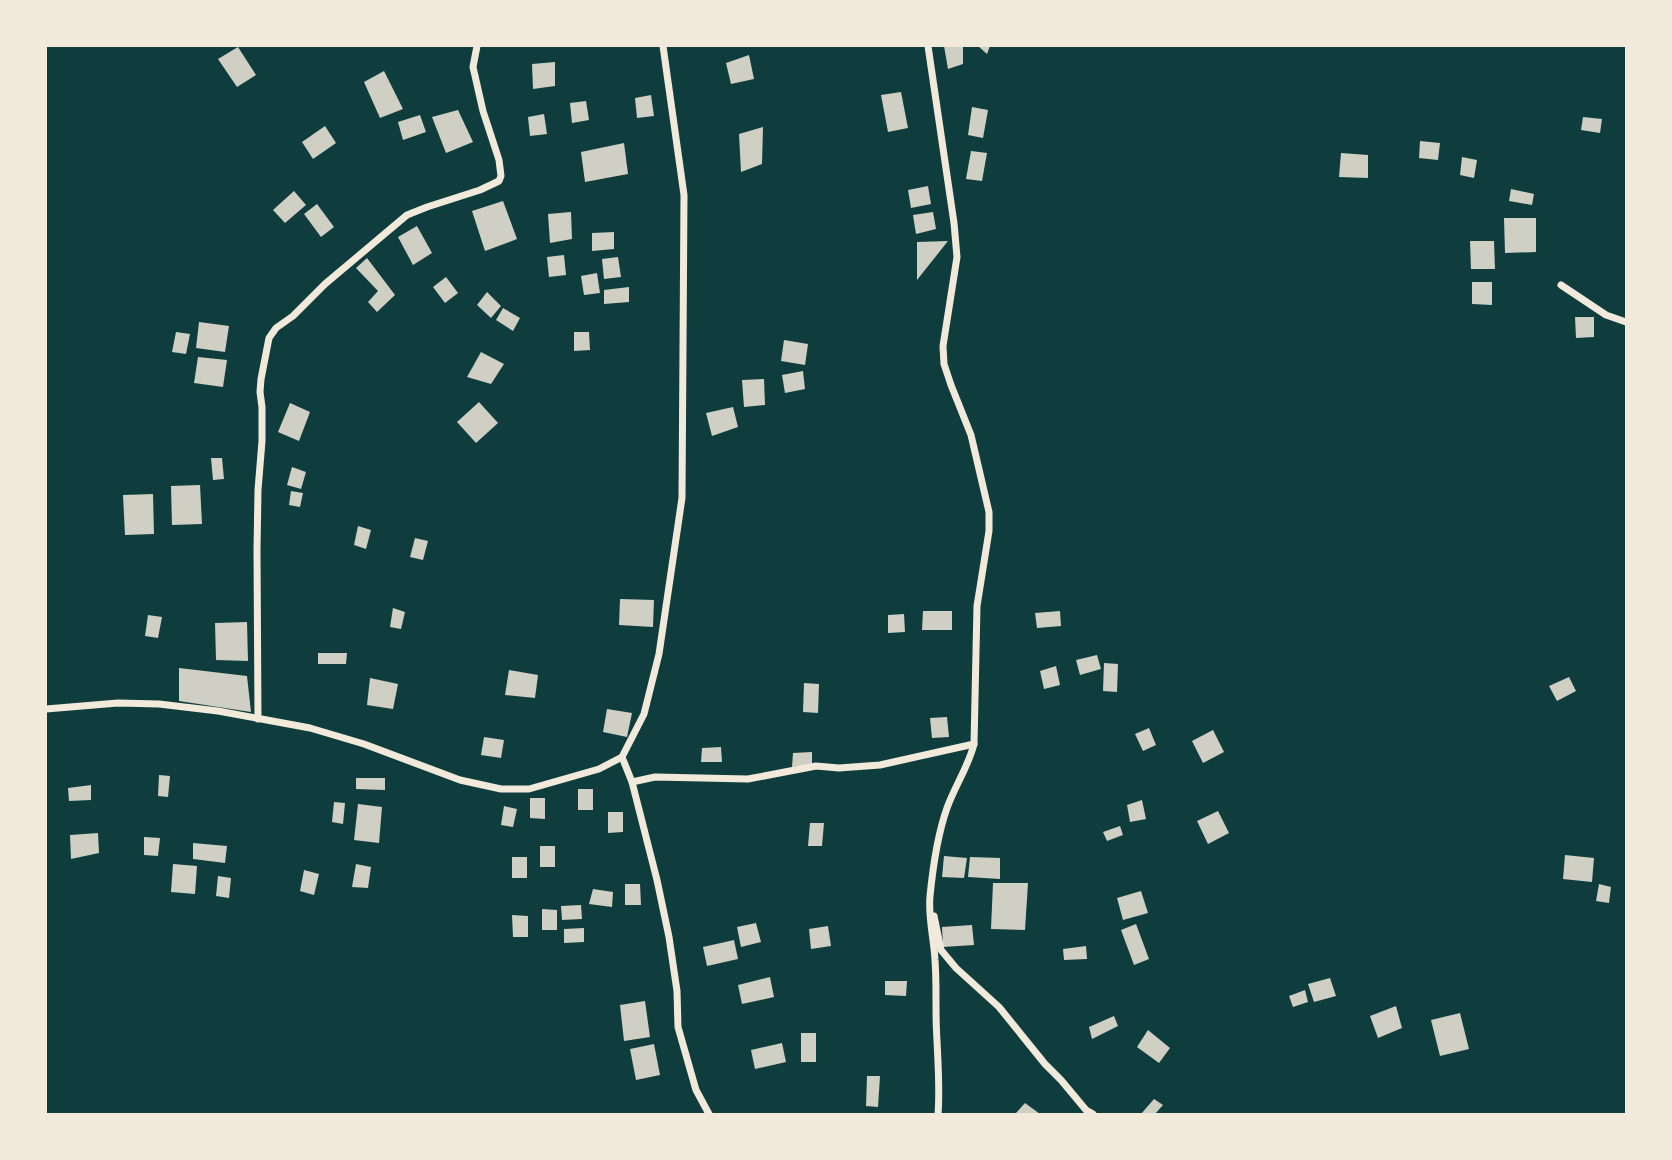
<svg xmlns="http://www.w3.org/2000/svg" width="1672" height="1160" font-family="'DejaVu Sans',sans-serif">
	<style>
		.building { fill: #cfcfc3 }
		.lines { fill: none; stroke-linecap: round; stroke-linejoin: round }
		.minor { stroke: #f1e9da; stroke-width: 7 }
	</style>
	<rect width="100%" height="100%" fill="#0f3d3e"/>
	<g class="building">
		<polygon points="944,46 963,46 963,64 948,69"/>
		<polygon points="978,46 990,46 987,54"/>
		<polygon points="238,47 256,75 237,87 218,59"/>
		<polygon points="749,55 754,79 731,84 726,63"/>
		<polygon points="555,62 555,86 533,89 532,64"/>
		<polygon points="384,71 403,109 380,118 364,82"/>
		<polygon points="901,92 908,128 888,132 881,95"/>
		<polygon points="651,95 654,116 637,118 635,98"/>
		<polygon points="586,101 589,120 572,123 570,103"/>
		<polygon points="972,107 988,110 983,138 968,135"/>
		<polygon points="458,110 473,142 446,153 432,117"/>
		<polygon points="544,114 547,134 530,136 528,117"/>
		<polygon points="420,115 426,132 403,140 398,122"/>
		<polygon points="1583,117 1602,119 1600,133 1581,130"/>
		<polygon points="325,126 336,143 313,159 302,142"/>
		<polygon points="763,127 762,164 741,172 739,134"/>
		<polygon points="1420,141 1440,143 1438,160 1419,158"/>
		<polygon points="624,143 628,174 585,182 581,152"/>
		<polygon points="971,151 987,153 982,181 966,179"/>
		<polygon points="1341,153 1368,155 1368,178 1339,177"/>
		<polygon points="1462,157 1477,160 1474,178 1460,175"/>
		<polygon points="928,186 931,204 911,208 908,190"/>
		<polygon points="1511,189 1534,194 1532,205 1509,201"/>
		<polygon points="294,191 306,205 285,223 273,210"/>
		<polygon points="503,201 517,239 485,251 472,211"/>
		<polygon points="317,204 334,227 321,237 304,214"/>
		<polygon points="571,212 572,239 550,243 548,214"/>
		<polygon points="933,212 936,229 916,234 913,215"/>
		<polygon points="1504,218 1536,218 1536,252 1505,253"/>
		<polygon points="417,226 432,253 413,265 398,237"/>
		<polygon points="614,232 614,249 592,251 592,233"/>
		<polygon points="948,241 917,280 917,242"/>
		<polygon points="1470,241 1494,241 1495,269 1471,269"/>
		<polygon points="564,255 566,275 549,277 547,257"/>
		<polygon points="618,257 621,277 604,279 602,259"/>
		<polygon points="367,258 395,295 377,312 368,302 378,291 356,268"/>
		<polygon points="597,273 600,293 584,295 581,276"/>
		<polygon points="446,277 458,293 445,303 433,287"/>
		<polygon points="1472,282 1492,282 1492,305 1472,304"/>
		<polygon points="629,287 629,302 604,304 604,290"/>
		<polygon points="487,292 501,306 491,318 477,305"/>
		<polygon points="503,308 520,318 513,331 496,320"/>
		<polygon points="1575,317 1594,317 1594,337 1576,338"/>
		<polygon points="199,322 229,326 225,352 196,348"/>
		<polygon points="176,332 190,334 186,354 172,352"/>
		<polygon points="574,332 589,332 590,350 574,351"/>
		<polygon points="784,340 808,344 805,365 781,361"/>
		<polygon points="481,352 504,364 491,384 467,377"/>
		<polygon points="198,357 227,360 223,387 194,383"/>
		<polygon points="803,371 805,389 785,393 782,375"/>
		<polygon points="764,379 765,405 744,407 742,380"/>
		<polygon points="479,402 498,423 476,443 457,422"/>
		<polygon points="290,403 310,412 299,441 278,432"/>
		<polygon points="733,407 738,427 712,436 706,413"/>
		<polygon points="211,458 222,458 224,479 213,480"/>
		<polygon points="292,467 306,472 301,489 287,485"/>
		<polygon points="200,485 202,524 172,525 171,486"/>
		<polygon points="291,491 303,493 300,507 289,505"/>
		<polygon points="153,494 154,534 125,535 123,495"/>
		<polygon points="358,526 371,530 366,549 354,545"/>
		<polygon points="415,538 428,541 423,560 410,557"/>
		<polygon points="620,599 654,600 653,627 619,625"/>
		<polygon points="393,608 405,612 401,629 390,627"/>
		<polygon points="923,611 952,611 952,630 922,630"/>
		<polygon points="1060,611 1061,626 1037,628 1035,613"/>
		<polygon points="904,614 905,632 888,633 888,615"/>
		<polygon points="148,615 162,617 158,638 145,636"/>
		<polygon points="247,622 248,661 216,660 215,623"/>
		<polygon points="318,653 347,653 346,664 318,664"/>
		<polygon points="1097,655 1101,669 1080,675 1076,660"/>
		<polygon points="1104,663 1118,664 1117,692 1103,691"/>
		<polygon points="1056,666 1060,685 1044,689 1040,671"/>
		<polygon points="179,668 247,676 251,712 179,701"/>
		<polygon points="509,670 538,675 535,698 505,695"/>
		<polygon points="1569,677 1576,691 1557,701 1549,686"/>
		<polygon points="370,678 398,684 393,709 367,705"/>
		<polygon points="804,683 819,684 818,713 803,712"/>
		<polygon points="607,709 632,713 627,737 603,732"/>
		<polygon points="947,717 949,737 932,738 930,718"/>
		<polygon points="1149,728 1156,745 1143,751 1135,734"/>
		<polygon points="1213,730 1224,752 1203,763 1192,741"/>
		<polygon points="484,737 504,740 501,758 481,755"/>
		<polygon points="721,747 722,762 701,762 702,748"/>
		<polygon points="812,752 812,765 792,767 793,753"/>
		<polygon points="159,775 170,776 168,797 158,796"/>
		<polygon points="356,778 385,778 385,790 356,789"/>
		<polygon points="91,785 91,800 69,801 68,788"/>
		<rect x="578" y="789" width="15" height="21"/>
		<polygon points="530,798 545,798 545,819 530,818"/>
		<polygon points="1142,800 1146,819 1130,822 1127,805"/>
		<polygon points="334,802 345,803 343,824 332,822"/>
		<polygon points="358,804 382,807 379,843 354,840"/>
		<polygon points="504,806 517,809 513,827 501,825"/>
		<polygon points="1218,811 1229,833 1208,844 1197,821"/>
		<polygon points="608,812 623,812 623,832 608,833"/>
		<polygon points="810,823 824,823 822,846 808,846"/>
		<polygon points="1120,826 1123,835 1107,841 1103,832"/>
		<polygon points="98,833 99,853 71,859 70,835"/>
		<polygon points="144,837 160,838 158,856 144,855"/>
		<polygon points="193,843 227,846 225,863 193,859"/>
		<rect x="540" y="846" width="15" height="21"/>
		<polygon points="1565,855 1594,858 1592,882 1563,879"/>
		<polygon points="944,856 967,858 964,878 942,877"/>
		<rect x="512" y="857" width="15" height="21"/>
		<polygon points="970,857 1000,858 1000,879 968,877"/>
		<polygon points="173,864 197,866 195,894 171,892"/>
		<polygon points="356,864 371,867 368,888 352,887"/>
		<polygon points="304,870 319,874 314,895 300,891"/>
		<polygon points="218,876 231,878 229,898 216,896"/>
		<polygon points="993,883 1028,883 1025,930 991,929"/>
		<polygon points="625,884 640,884 641,905 625,905"/>
		<polygon points="1599,884 1611,887 1609,903 1596,901"/>
		<polygon points="593,889 613,892 612,907 589,904"/>
		<polygon points="1141,891 1148,913 1123,920 1117,898"/>
		<polygon points="581,905 582,919 562,920 561,906"/>
		<polygon points="542,909 557,910 557,930 542,930"/>
		<polygon points="512,915 528,916 528,937 513,937"/>
		<polygon points="756,923 761,942 741,947 737,927"/>
		<polygon points="1136,924 1149,959 1134,965 1121,930"/>
		<polygon points="972,925 974,945 943,947 942,927"/>
		<polygon points="828,926 831,946 811,949 809,929"/>
		<polygon points="584,928 584,942 564,943 564,929"/>
		<polygon points="734,940 738,959 707,966 703,947"/>
		<polygon points="1086,946 1087,959 1064,960 1063,949"/>
		<polygon points="770,977 774,997 742,1004 738,985"/>
		<polygon points="1330,978 1336,996 1314,1002 1308,984"/>
		<polygon points="885,981 907,981 906,996 885,995"/>
		<polygon points="1305,990 1308,1002 1293,1007 1289,996"/>
		<polygon points="645,1001 650,1037 624,1041 620,1005"/>
		<polygon points="1396,1006 1402,1028 1378,1038 1370,1016"/>
		<polygon points="1460,1013 1469,1049 1440,1056 1431,1020"/>
		<polygon points="1114,1016 1118,1026 1092,1039 1089,1027"/>
		<polygon points="1148,1030 1170,1048 1159,1063 1137,1047"/>
		<rect x="801" y="1033" width="15" height="29"/>
		<polygon points="782,1043 786,1062 755,1069 751,1050"/>
		<polygon points="654,1044 660,1075 636,1080 630,1049"/>
		<polygon points="867,1076 880,1076 878,1107 866,1106"/>
		<polygon points="1154,1099 1163,1105 1155,1114 1141,1114"/>
		<polygon points="1025,1103 1040,1114 1015,1114"/>
	</g>
	<g class="lines">
		<g class="minor">
			<path d="M928,46L954,223L957,257L943,346L944,364L951,385L971,435L989,512V531L977,606L974,744C969,765 955,786 947,808C937,836 933,866 930,896C928,918 934,939 935,960C937,987 935,1013 937,1040C938,1065 940,1089 938,1114"/>
			<polyline points="1561,285 1606,315 1626,322"/>
			<polyline points="46,709 118,703 159,704 218,711 310,728 364,744 460,780 501,789 529,789 599,769 622,757 644,714 659,654 682,498 684,195 663,46"/>
			<polyline points="258,719 257,550 258,490 262,441 262,407 260,392 261,379 269,338 276,328 293,316 325,284 407,215 427,207 480,190 499,181 501,176 499,160 483,111 473,67 477,46"/>
			<polyline points="622,757 632,782 657,880 669,937 677,991 678,1027 696,1090 709,1114"/>
			<polyline points="632,782 655,777 748,779 816,766 839,768 880,765 974,744"/>
			<polyline points="934,916 941,950 956,968 999,1007 1045,1064 1061,1080 1086,1110 1093,1114"/>
		</g>
	</g>
	<rect width="1672" height="1160" fill="none" stroke="#f1e9da" stroke-width="94"/>
</svg>
